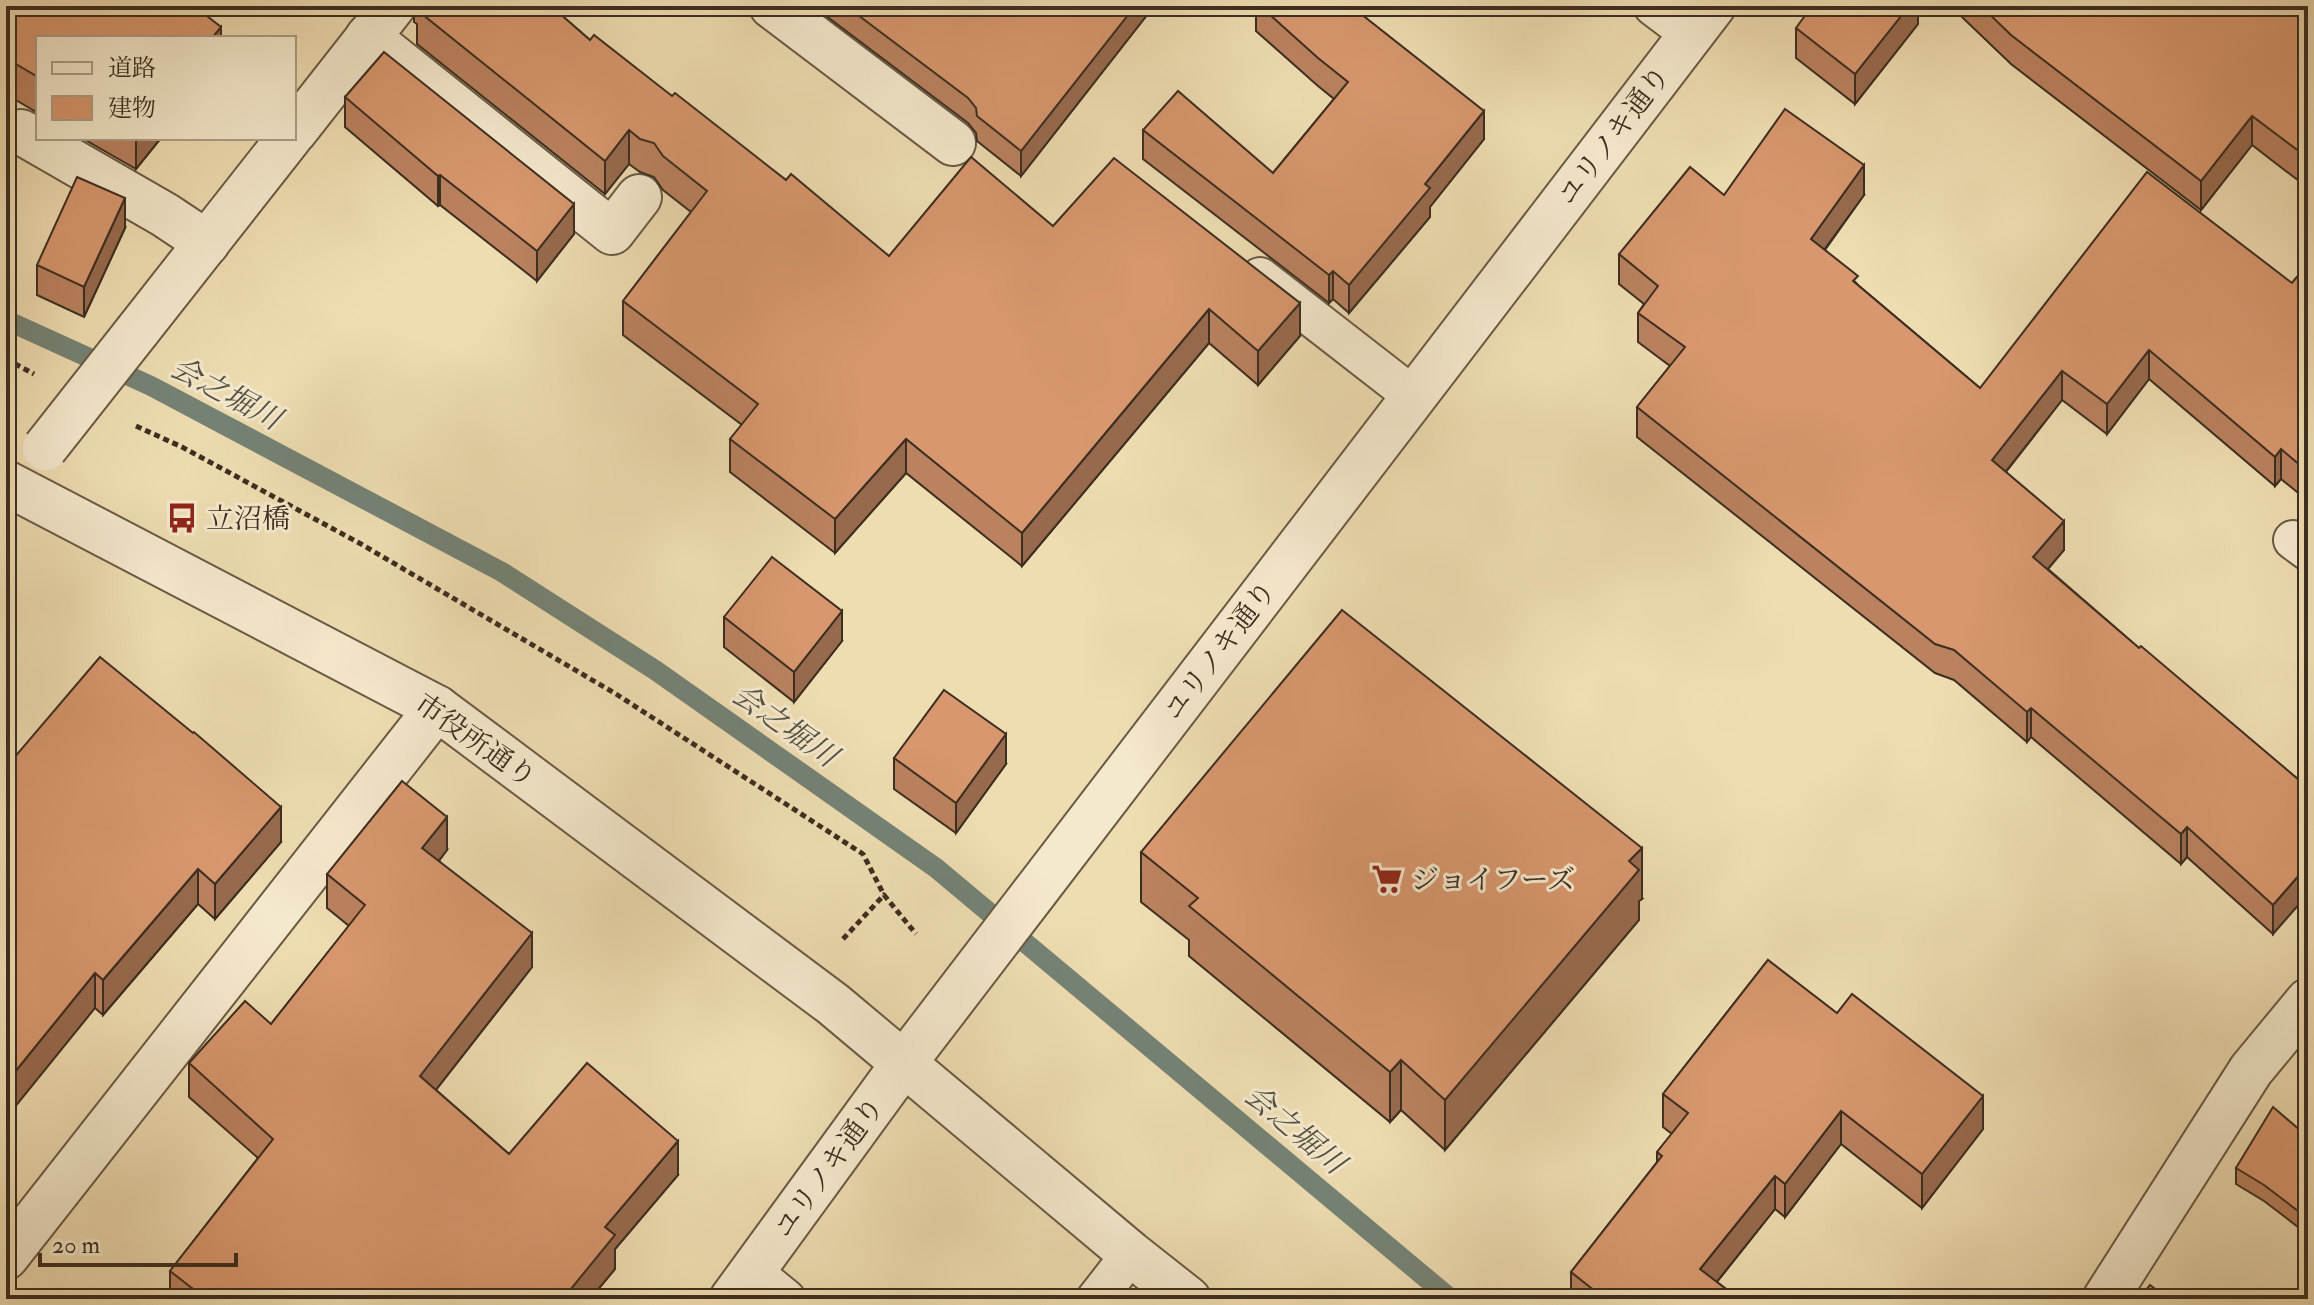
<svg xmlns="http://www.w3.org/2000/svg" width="2314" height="1305" font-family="'IM FELL Double Pica','Noto Serif JP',serif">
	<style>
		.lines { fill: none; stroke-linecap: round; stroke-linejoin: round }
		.stream { stroke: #748376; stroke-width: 20 }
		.service-casing { stroke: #695a45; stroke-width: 42 }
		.minor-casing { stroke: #695a45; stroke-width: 48 }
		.tertiary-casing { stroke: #695a45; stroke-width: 48 }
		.path { stroke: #3c2e21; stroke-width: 5; stroke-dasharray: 6 4; stroke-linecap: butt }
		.service { stroke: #f5e9cd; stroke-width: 38 }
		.minor { stroke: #f5e9cd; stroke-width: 44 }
		.tertiary { stroke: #f5e9cd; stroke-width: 44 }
		.minor-bridge-casing { stroke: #695a45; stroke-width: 48; stroke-linecap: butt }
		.minor-bridge { stroke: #f5e9cd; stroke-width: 44 }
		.wall { fill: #ba825f; stroke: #3c2e21; stroke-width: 2 }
		.shaded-wall { fill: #976a4d; stroke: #3c2e21; stroke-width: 2 }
		.building { fill: #d8976e; stroke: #3c2e21; stroke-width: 2 }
		.labels { text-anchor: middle; stroke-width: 6; stroke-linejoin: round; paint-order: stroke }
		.street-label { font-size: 28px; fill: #3c2e21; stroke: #f5e9cd }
		.poi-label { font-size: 28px; fill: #3c2e21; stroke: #f5e9cd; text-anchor: start }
		.water-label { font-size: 30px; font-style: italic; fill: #545144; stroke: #f5e9cd }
	</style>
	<rect width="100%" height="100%" fill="#efddb2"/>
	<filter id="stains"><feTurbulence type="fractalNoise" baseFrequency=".0025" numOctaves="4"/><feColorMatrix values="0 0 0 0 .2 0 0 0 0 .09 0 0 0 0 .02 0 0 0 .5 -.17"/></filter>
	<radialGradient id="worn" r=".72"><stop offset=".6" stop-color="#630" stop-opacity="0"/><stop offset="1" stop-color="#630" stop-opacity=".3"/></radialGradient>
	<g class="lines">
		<polyline class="stream" points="6,320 151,386 502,572 655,670 936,868 1451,1299"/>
		<g class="service-casing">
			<g id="service">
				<polyline points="1653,6 1690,34"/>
				<polyline points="1260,277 1413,396"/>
				<polyline points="2293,540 2308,551"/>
				<polyline points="752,1271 786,1299"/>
				<polyline points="1096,1299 1131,1254"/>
			</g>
		</g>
		<g class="minor-casing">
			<g id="minor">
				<polyline points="772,6 953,143"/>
				<polyline points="368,37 612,232 639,197"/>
				<polyline points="21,132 165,215 207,243"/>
				<polyline points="294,132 393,6"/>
				<polyline points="138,330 289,138"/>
				<polyline points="6,1257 437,708"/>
				<polyline points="2105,1299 2251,1070 2308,1001"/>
			</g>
		</g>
		<g class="tertiary-casing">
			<g id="tertiary">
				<polyline points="6,483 437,708 833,1004 1131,1254 1188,1299"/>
				<polyline points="732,1299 904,1063 1713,6"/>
			</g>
		</g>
		<g class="path">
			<polyline points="6,359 34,374"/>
			<polyline points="136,426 182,447 361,544 616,694 863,854 884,895"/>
			<polyline points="843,939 884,895 916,934"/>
		</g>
		<use href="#service" class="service"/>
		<use href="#minor" class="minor"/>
		<use href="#tertiary" class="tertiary"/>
		<g class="minor-bridge-casing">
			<polyline id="minor-bridge" points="45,448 138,330"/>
		</g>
		<use href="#minor-bridge" class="minor-bridge"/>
	</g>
	<g class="wall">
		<polygon points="6,6 221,38 38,38 38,113 9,96"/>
		<polygon points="414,6 551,6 590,40 672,96 889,256 1053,226 1300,336 1258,385 1209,343 1022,566 906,473 835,553 730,472 730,439 742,425 623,335 623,301 691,212 663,190 654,177 640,172 629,164 605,194 417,44 417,24 414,22"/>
		<polygon points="813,6 1154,6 1021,176 977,141 976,133 968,123"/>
		<polygon points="1256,6 1373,6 1364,16 1484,139 1430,207 1430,217 1349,313 1333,299 1329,303 1143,159 1143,130 1273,173 1334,99 1318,86 1256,31"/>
		<polygon points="1918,6 1918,24 1855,104 1796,58 1796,28"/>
		<polygon points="1962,6 2308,6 2308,188 2252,145 2201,210 2011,64 1962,17"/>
		<polygon points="345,97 574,234 537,281 440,205 438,206 345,127"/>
		<polygon points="82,138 161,138 136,169"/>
		<polygon points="1724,195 1864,195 1825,250 1858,285 1980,388 2292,283 2308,264 2308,501 2281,479 2275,486 2149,379 2107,434 2062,400 2006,472 2064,550 2048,569 2139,648 2299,780 2273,934 2187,857 2181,864 2031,737 2027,742 1954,680 1935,673 1637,437 1637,407 1670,366 1638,342 1638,313 1644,304 1619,284 1619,254"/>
		<polygon points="125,228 84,317 37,295 37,265"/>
		<polygon points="724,617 842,641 794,702 724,647"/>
		<polygon points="14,758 281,842 215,919 198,904 103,1015 95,1008"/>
		<polygon points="894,758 1006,764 956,833 894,789"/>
		<polygon points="447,850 439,861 532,967 436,1090 509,1154 678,1175 615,1249 615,1269 590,1299 170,1299 170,1271 258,1158 189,1097 189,1063 271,1024 349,926 327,908 327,874"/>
		<polygon points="1141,852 1642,899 1639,901 1639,920 1445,1150 1401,1110 1390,1122 1189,956 1189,940 1141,902"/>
		<polygon points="1768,960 1983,1129 1922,1208 1841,1144 1785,1217 1775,1209 1717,1282 1739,1299 1571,1299 1571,1272 1657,1162 1657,1152 1672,1134 1663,1127 1663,1094"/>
		<polygon points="2308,1137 2308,1215 2298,1227 2264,1201 2236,1184 2236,1168"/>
	</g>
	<g class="shaded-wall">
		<polygon points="1135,6 1154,6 1021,176 1021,151"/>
		<polygon points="1357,6 1373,6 1363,18 1356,38"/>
		<polygon points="1909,6 1918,6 1918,24 1855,104 1855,74"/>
		<polygon points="221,27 221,38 212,38"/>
		<polygon points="9,60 9,96 6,99 6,63"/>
		<polygon points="1484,111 1484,139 1430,207 1430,217 1349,313 1349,285 1425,184"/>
		<polygon points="2252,116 2252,145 2201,210 2201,181"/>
		<polygon points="629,130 629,164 605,194 605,161"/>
		<polygon points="136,138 161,138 136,169"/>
		<polygon points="1864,165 1864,195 1811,268 1811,239"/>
		<polygon points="440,175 440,205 438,206 438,176"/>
		<polygon points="125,198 125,228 84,317 84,287"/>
		<polygon points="574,204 574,234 537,281 537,251"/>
		<polygon points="1333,271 1333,299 1329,303 1329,275"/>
		<polygon points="1300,303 1300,336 1258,385 1258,351"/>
		<polygon points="1209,309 1209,343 1022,566 1022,533"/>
		<polygon points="2149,350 2149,379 2107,434 2107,404"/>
		<polygon points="2062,371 2062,400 1992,489 1992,460"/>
		<polygon points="906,439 906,473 835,553 835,519"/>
		<polygon points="2281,449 2281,479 2275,486 2275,457"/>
		<polygon points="2064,521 2064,550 2033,586 2033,557"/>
		<polygon points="842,611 842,641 794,702 794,672"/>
		<polygon points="2031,708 2031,737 2027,742 2027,712"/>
		<polygon points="1006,734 1006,764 956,833 956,803"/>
		<polygon points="281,807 281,842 215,919 215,884"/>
		<polygon points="447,817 447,850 422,882 422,848"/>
		<polygon points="2187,827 2187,857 2181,864 2181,834"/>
		<polygon points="1642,848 1642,899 1639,901 1639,920 1445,1150 1445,1100 1629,861"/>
		<polygon points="2308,865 2308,894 2273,934 2273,905"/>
		<polygon points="198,869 198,904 103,1015 103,980"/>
		<polygon points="532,933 532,967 420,1110 420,1076"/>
		<polygon points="95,973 95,1008 6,1118 6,1083"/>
		<polygon points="1401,1060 1401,1110 1390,1122 1390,1072"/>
		<polygon points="1983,1096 1983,1129 1922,1208 1922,1174"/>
		<polygon points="1841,1111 1841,1144 1785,1217 1785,1184"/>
		<polygon points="678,1141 678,1175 615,1249 615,1269 590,1299 570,1299 570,1290 605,1227"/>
		<polygon points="1775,1176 1775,1209 1703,1299 1700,1269"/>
		<polygon points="2308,1199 2308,1215 2298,1227 2298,1211"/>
	</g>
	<g class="building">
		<polygon points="6,6 194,6 221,27 212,38 38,38 38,77 9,60 6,63"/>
		<polygon points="420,6 551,6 590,40 594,35 672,96 675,93 786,180 791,174 889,256 971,157 1053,226 1114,158 1300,303 1258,351 1209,309 1022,533 906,439 835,519 730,439 758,404 623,301 707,191 663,156 654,143 640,139 629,130 605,161 417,10"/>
		<polygon points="846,6 1135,6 1021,151 977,116 976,108 968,98"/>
		<polygon points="1260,6 1359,6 1356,10 1484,111 1425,184 1430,188 1349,285 1333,271 1329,275 1143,130 1178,91 1273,173 1348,82 1318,58"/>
		<polygon points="1812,6 1909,6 1855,74 1796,28"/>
		<polygon points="1981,6 2308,6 2308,158 2252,116 2201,181 2011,35"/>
		<polygon points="384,52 574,204 537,251 440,175 438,176 345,97"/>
		<polygon points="1785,109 1864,165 1811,239 1858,276 1853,281 1980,388 2147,172 2292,283 2308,264 2308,472 2281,449 2275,457 2149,350 2107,404 2062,371 1992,460 2064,521 2033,557 2139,648 2141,646 2299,780 2303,775 2308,780 2308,865 2273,905 2187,827 2181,834 2031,708 2027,712 1954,650 1935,644 1637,407 1685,347 1638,313 1658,286 1619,254 1690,167 1724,195"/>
		<polygon points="77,177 125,198 84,287 37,265"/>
		<polygon points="772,557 842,611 794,672 724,617"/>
		<polygon points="1342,610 1642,848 1629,861 1639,870 1445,1100 1401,1060 1390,1072 1189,906 1198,898 1141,852"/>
		<polygon points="100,657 193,733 194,732 281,807 215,884 198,869 103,980 95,973 6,1083 6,760 10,755 14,758"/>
		<polygon points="944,690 1006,734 956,803 894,758"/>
		<polygon points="402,781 447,817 422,848 532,933 420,1076 509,1154 587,1063 678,1141 605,1227 615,1235 570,1290 575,1293 571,1299 206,1299 170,1271 273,1139 189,1063 245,1001 271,1024 365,905 327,874"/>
		<polygon points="1768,960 1837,1013 1852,994 1983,1096 1922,1174 1841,1111 1785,1184 1775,1176 1700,1269 1739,1299 1605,1299 1571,1272 1662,1156 1657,1152 1688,1113 1663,1094"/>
		<polygon points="2273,1107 2308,1137 2308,1199 2298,1211 2264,1185 2236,1168"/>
		<polygon points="2150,1285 2168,1299 2139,1299"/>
	</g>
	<defs>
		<g id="bus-bare" transform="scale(2.4)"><path d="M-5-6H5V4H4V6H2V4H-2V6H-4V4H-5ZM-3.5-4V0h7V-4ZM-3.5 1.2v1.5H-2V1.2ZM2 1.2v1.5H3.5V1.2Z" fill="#8f2418" stroke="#f5e9cd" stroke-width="2.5" paint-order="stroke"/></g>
		<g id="supermarket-bare" transform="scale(2.4)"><path d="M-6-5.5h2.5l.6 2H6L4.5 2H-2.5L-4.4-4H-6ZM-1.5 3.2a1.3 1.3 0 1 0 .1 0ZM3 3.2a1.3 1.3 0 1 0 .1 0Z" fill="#8f2418" stroke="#f5e9cd" stroke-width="2.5" paint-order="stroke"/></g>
	</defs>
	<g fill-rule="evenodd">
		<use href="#bus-bare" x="182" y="518"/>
		<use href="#supermarket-bare" x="1387" y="879"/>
	</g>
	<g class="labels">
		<g class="street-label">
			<text transform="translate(1613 135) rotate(-53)" y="10">ユリノキ通り</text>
			<text transform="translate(1219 650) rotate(-53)" y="10">ユリノキ通り</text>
			<text transform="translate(476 740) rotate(35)" y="10">市役所通り</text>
			<text transform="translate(828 1167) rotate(-54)" y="10">ユリノキ通り</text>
		</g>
		<g class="poi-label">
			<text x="206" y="528">立沼橋</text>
			<text x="1411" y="889">ジョイフーズ</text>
		</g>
		<g class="water-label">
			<text transform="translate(226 393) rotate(28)" y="10">会之堀川</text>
			<text transform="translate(785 725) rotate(35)" y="10">会之堀川</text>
			<text transform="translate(1295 1129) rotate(40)" y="10">会之堀川</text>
		</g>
	</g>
	<rect width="2314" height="1305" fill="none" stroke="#efddb2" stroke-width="32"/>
	<rect x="8" y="8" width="2298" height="1289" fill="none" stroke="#3c2e21" stroke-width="4"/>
	<rect x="16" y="16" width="2282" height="1273" fill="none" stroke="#3c2e21" stroke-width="2"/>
	<rect x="36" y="36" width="260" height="104" fill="#f5e9cd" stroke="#ab9e88" stroke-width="2"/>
	<rect x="52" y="62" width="40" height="12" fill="#f5e9cd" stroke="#ab9e88" stroke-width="2"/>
	<text x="108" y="76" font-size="24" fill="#3c2e21">道路</text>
	<rect x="52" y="96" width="40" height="24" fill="#d8976e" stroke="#ab9e88" stroke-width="2"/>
	<text x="108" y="116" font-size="24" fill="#3c2e21">建物</text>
	<path d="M40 1253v12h196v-12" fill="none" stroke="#3c2e21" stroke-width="4"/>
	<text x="52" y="1253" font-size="24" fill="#3c2e21" stroke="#f5e9cd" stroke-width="6" paint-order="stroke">20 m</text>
	<rect width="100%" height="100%" filter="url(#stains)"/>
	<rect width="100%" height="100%" fill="url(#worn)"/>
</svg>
